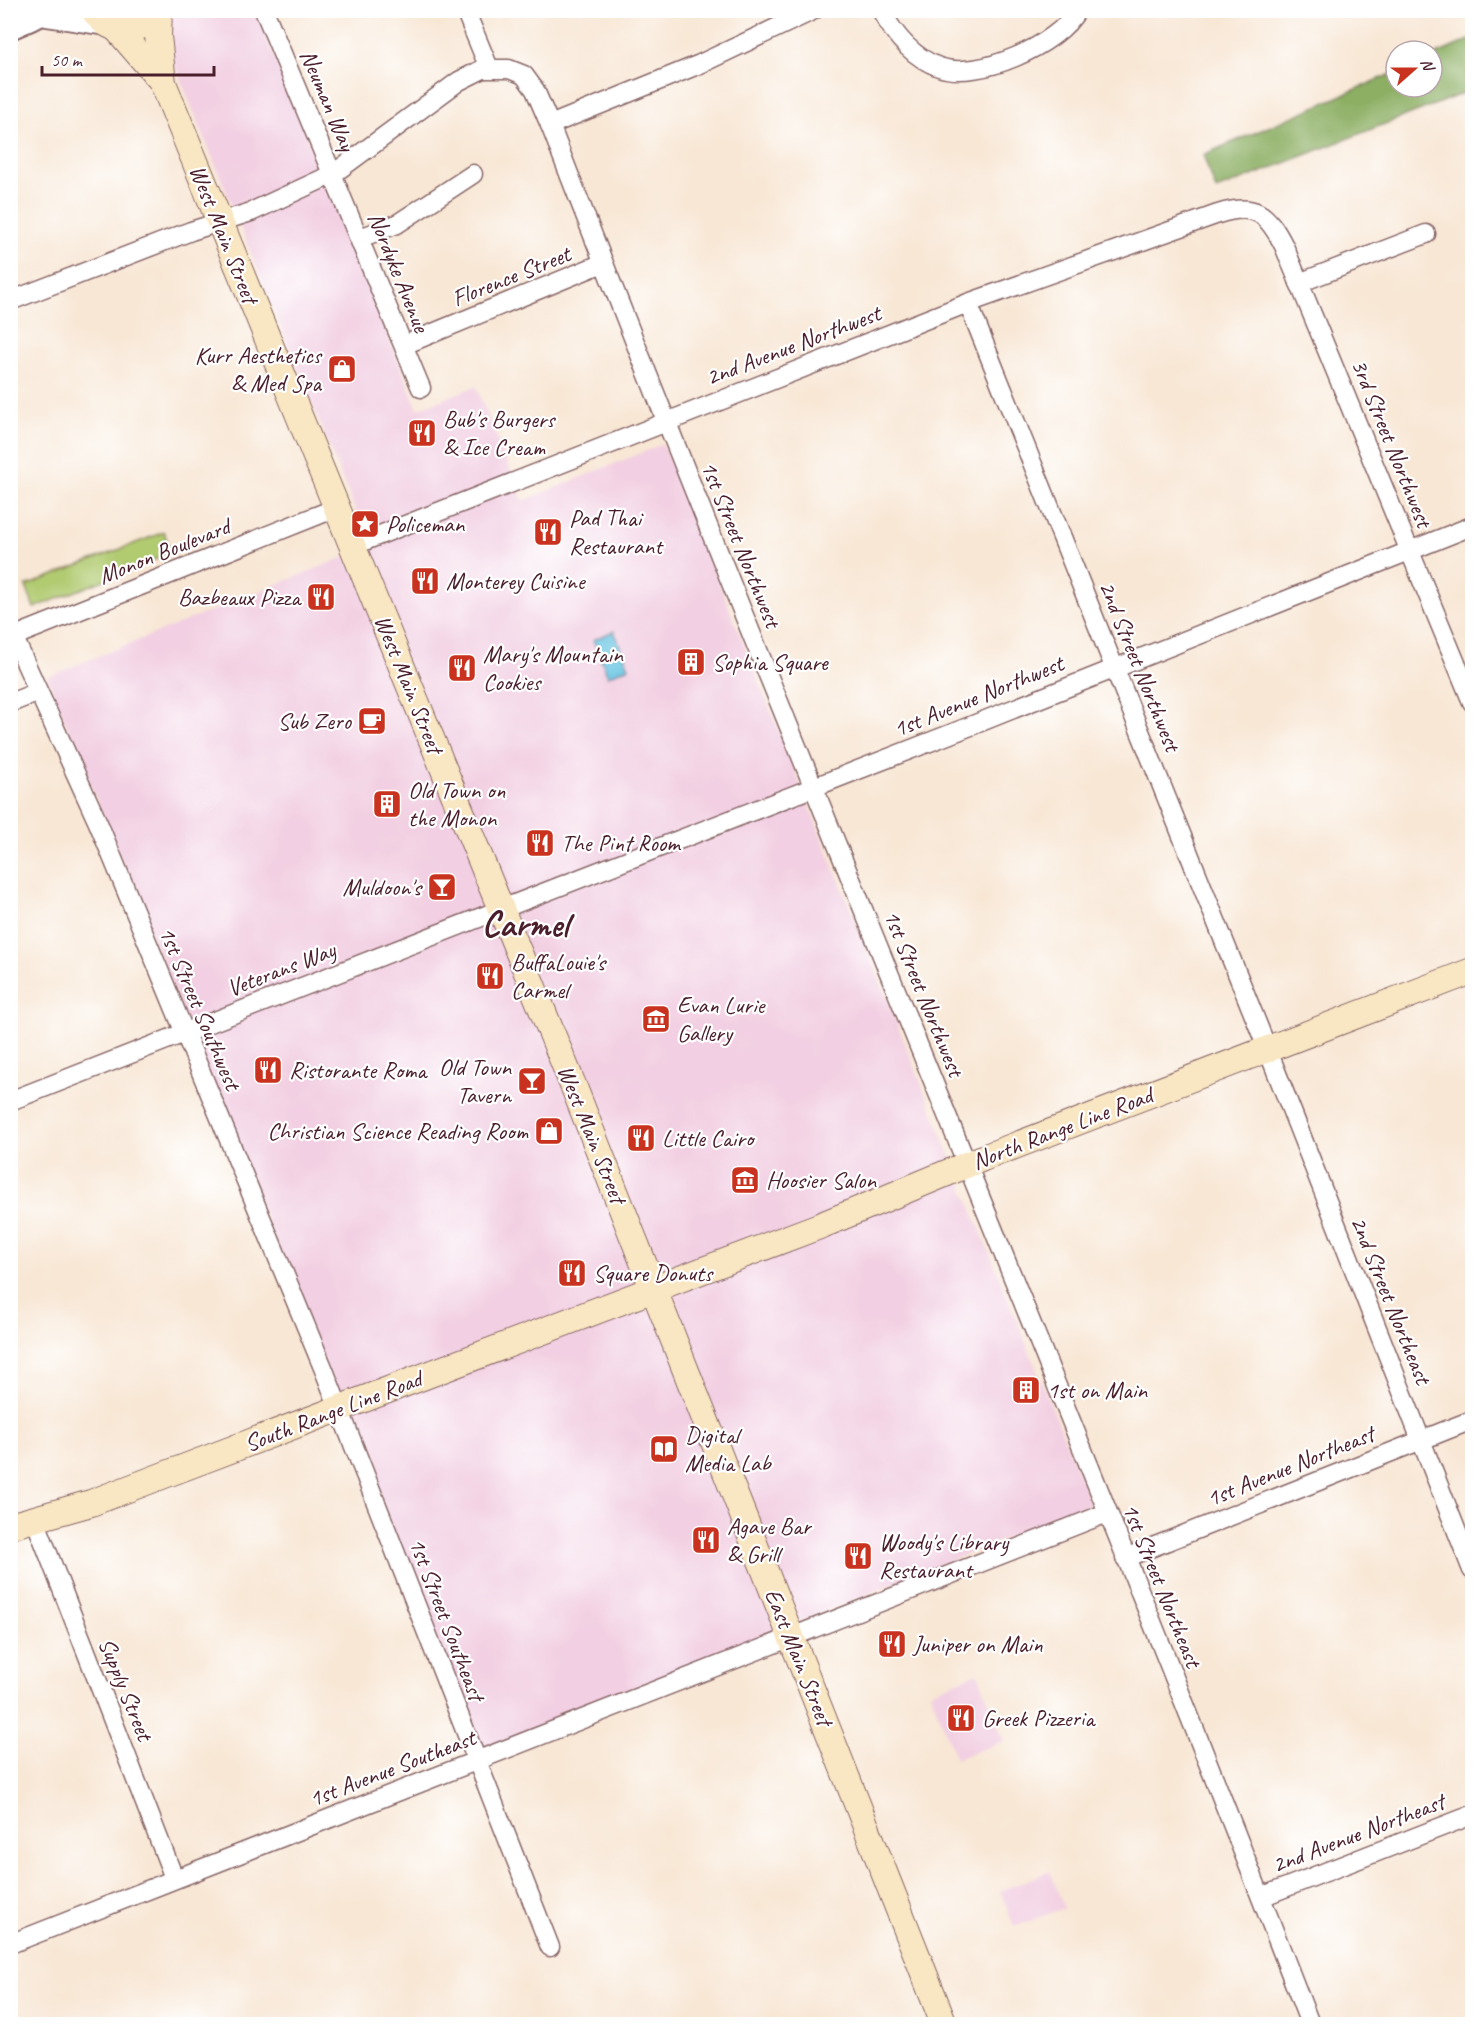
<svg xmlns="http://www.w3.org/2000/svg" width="1483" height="2035" font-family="Caveat,sans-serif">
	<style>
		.built { fill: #f2cfe2 }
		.green { fill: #b1cb71; stroke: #7e754e; stroke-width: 1.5 }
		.forest { fill: #8caf63; stroke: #6b6747; stroke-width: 1.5 }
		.water { fill: #63c3e1; stroke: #567186; stroke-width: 1.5 }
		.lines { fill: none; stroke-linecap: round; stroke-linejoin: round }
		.minor-casing { stroke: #876566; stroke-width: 21 }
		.tertiary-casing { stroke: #876566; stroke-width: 26 }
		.secondary-casing { stroke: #876566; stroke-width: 28 }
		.minor { stroke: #fff; stroke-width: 18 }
		.tertiary { stroke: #fff; stroke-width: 22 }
		.secondary { stroke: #f9e7c3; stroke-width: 26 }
		.labels { text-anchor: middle; stroke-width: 4.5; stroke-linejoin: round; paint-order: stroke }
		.street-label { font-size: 24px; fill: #4a1f2b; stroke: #fff }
		.poi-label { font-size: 24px; fill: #4a1f2b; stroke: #fff; text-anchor: start }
		.town-label { font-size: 36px; font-weight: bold; fill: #4a1f2b; stroke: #fff }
	</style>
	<rect width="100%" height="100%" fill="#fff"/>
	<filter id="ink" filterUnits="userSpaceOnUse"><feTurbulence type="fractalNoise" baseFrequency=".0167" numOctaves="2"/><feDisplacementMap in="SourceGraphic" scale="12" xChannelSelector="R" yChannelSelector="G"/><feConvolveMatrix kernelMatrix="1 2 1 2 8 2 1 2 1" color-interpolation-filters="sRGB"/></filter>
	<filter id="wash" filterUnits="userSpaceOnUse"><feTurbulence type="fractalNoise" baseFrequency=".008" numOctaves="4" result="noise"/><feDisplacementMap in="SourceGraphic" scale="24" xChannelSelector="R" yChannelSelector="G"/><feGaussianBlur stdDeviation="1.35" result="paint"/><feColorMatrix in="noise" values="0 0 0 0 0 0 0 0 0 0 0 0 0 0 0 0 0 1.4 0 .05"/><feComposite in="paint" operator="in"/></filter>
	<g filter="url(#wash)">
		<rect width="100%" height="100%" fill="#f8e7d5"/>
		<g class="built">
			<polygon points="153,11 256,11 418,409 476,386 523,501 663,444 1091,1504 481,1750 47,677 370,547"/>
			<polygon points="978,1673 1004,1741 956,1759 930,1692"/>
			<polygon points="1050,1871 1064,1908 1014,1927 1000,1891"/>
		</g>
		<polygon class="green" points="164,532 170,549 167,555 34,608 26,586"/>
		<polygon class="forest" points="1472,39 1472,90 1216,190 1203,155 1396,72 1396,87 1432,87 1432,56"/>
		<polygon class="water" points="614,631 629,667 608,676 593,640"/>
	</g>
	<g filter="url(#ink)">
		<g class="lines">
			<g class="minor-casing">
				<g id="minor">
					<polyline points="264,10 421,388"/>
					<polyline points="465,10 489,68"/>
					<path d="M881,10C894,35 912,57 939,67C977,81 1059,45 1077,10"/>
					<polyline points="550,125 700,64 814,10"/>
					<polyline points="360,238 397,224 473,174"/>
					<polyline points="1299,283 1426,234"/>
					<path d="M10,301L191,231L251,212L333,174L459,81L483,69H509L524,75L535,90L550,125C796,761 1065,1388 1310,2024"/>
					<polyline points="968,303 1267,1048 1472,1570"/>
					<polyline points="404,345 603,263"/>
					<path d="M352,546L968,303L1218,214C1255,202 1267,213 1284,246L1472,702"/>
					<polyline points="10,629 99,825 324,1370 550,1947"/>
					<polyline points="10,638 336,508"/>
					<polyline points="10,703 38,692"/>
					<polyline points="10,1101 963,729 1472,526"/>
					<polyline points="34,1517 174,1878"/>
					<polyline points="1125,1558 1472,1420"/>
					<polyline points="1261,1897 1472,1815"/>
					<polyline points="10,1944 1107,1513"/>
				</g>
			</g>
			<g class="tertiary-casing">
				<g id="tertiary">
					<polyline points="47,15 107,24"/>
					<polyline points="10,28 51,10"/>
				</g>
			</g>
			<g class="secondary-casing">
				<g id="secondary">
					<path d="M94,10C110,37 143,34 159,10"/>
					<polyline points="159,11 158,36 163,83 575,1090 944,2024"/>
					<polyline points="117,29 161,80"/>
					<polyline points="10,1526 91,1503 159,1477 822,1225 983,1158 1472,971"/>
				</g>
			</g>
			<use href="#minor" class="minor"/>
			<use href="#tertiary" class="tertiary"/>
			<use href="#secondary" class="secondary"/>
		</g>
	</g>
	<defs>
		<g id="shop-square" transform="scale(1.5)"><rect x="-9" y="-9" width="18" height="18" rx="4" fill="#c8321e" stroke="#fff"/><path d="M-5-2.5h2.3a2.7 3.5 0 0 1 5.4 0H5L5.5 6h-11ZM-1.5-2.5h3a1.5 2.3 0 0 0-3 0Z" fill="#fff"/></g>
		<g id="restaurant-square" transform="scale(1.5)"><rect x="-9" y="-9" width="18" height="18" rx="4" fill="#c8321e" stroke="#fff"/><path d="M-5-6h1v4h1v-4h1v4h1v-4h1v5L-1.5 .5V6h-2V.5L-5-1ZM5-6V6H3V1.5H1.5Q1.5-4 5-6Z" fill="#fff"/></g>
		<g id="sight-square" transform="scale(1.5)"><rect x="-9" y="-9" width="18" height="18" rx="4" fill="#c8321e" stroke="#fff"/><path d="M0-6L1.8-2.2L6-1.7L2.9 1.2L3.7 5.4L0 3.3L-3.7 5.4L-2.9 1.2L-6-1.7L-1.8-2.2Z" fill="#fff"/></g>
		<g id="building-square" transform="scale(1.5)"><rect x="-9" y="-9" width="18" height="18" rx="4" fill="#c8321e" stroke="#fff"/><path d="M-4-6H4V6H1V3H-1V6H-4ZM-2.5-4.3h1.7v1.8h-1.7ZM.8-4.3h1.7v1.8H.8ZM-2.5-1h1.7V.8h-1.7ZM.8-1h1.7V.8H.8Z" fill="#fff"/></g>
		<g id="cafe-square" transform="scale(1.5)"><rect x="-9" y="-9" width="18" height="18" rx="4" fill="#c8321e" stroke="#fff"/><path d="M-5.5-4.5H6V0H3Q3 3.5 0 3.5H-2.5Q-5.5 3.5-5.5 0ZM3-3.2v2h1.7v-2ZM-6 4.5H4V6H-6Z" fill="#fff"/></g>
		<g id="bar-square" transform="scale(1.5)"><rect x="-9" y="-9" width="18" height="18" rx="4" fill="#c8321e" stroke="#fff"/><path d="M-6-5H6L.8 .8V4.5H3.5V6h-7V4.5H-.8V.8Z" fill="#fff"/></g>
		<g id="museum-square" transform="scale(1.5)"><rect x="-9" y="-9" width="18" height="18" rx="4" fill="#c8321e" stroke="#fff"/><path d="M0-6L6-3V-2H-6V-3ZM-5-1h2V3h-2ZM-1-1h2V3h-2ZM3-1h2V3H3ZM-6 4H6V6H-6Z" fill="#fff"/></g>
		<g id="library-square" transform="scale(1.5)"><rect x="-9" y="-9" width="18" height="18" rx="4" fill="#c8321e" stroke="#fff"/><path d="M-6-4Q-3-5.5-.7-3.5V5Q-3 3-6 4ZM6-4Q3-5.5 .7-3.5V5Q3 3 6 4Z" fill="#fff"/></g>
	</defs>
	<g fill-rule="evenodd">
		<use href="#shop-square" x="342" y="369"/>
		<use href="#restaurant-square" x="422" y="433"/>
		<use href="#sight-square" x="365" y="524"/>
		<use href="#restaurant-square" x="548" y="532"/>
		<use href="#restaurant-square" x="425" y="581"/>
		<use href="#restaurant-square" x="321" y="597"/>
		<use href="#building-square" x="691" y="662"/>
		<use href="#restaurant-square" x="462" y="668"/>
		<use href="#cafe-square" x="372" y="721"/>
		<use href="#building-square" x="387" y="804"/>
		<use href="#restaurant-square" x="540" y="843"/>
		<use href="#bar-square" x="442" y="887"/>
		<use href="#restaurant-square" x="490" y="976"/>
		<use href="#museum-square" x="656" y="1019"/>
		<use href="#restaurant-square" x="268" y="1070"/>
		<use href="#bar-square" x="532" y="1081"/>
		<use href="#shop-square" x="549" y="1131"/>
		<use href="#restaurant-square" x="641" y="1138"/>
		<use href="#museum-square" x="745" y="1180"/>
		<use href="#restaurant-square" x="572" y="1273"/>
		<use href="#building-square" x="1026" y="1390"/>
		<use href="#library-square" x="664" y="1449"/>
		<use href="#restaurant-square" x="706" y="1540"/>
		<use href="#restaurant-square" x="858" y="1556"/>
		<use href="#restaurant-square" x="892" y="1644"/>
		<use href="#restaurant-square" x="961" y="1718"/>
	</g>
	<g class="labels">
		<g class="street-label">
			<text transform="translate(328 100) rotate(67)" y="8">Neuman Way</text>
			<text transform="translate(224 234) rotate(68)" y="8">West Main Street</text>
			<text transform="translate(399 272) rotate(68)" y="8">Nordyke Avenue</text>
			<text transform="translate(511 276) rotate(-22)" y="8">Florence Street</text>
			<text transform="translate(793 345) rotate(-21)" y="8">2nd Avenue Northwest</text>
			<text transform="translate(1392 443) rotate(68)" y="8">3rd Street Northwest</text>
			<text transform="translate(741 544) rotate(68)" y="8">1st Street Northwest</text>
			<text transform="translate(164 551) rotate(-22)" y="8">Monon Boulevard</text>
			<text transform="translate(1140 666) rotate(68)" y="8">2nd Street Northwest</text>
			<text transform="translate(409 684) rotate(68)" y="8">West Main Street</text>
			<text transform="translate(978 696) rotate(-22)" y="8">1st Avenue Northwest</text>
			<text transform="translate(281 969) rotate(-21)" y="8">Veterans Way</text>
			<text transform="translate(924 993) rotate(68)" y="8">1st Street Northwest</text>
			<text transform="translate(200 1008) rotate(67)" y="8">1st Street Southwest</text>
			<text transform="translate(1062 1128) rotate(-21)" y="8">North Range Line Road</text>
			<text transform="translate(592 1134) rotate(68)" y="8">West Main Street</text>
			<text transform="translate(1391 1300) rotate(68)" y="8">2nd Street Northeast</text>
			<text transform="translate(333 1411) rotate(-21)" y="8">South Range Line Road</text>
			<text transform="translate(1290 1466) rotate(-22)" y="8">1st Avenue Northeast</text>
			<text transform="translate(1162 1585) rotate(68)" y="8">1st Street Northeast</text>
			<text transform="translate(447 1619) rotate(69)" y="8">1st Street Southeast</text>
			<text transform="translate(799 1657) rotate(68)" y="8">East Main Street</text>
			<text transform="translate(126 1689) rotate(68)" y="8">Supply Street</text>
			<text transform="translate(392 1768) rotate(-21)" y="8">1st Avenue Southeast</text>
			<text transform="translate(1358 1833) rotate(-21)" y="8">2nd Avenue Northeast</text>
		</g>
		<g class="poi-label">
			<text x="321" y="363" text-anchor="end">Kurr Aesthetics<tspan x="321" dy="28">&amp; Med Spa</tspan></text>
			<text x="443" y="427">Bub's Burgers<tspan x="443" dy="28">&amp; Ice Cream</tspan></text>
			<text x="569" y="526">Pad Thai<tspan x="569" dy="28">Restaurant</tspan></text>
			<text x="386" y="532">Policeman</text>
			<text x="446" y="589">Monterey Cuisine</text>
			<text x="300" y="605" text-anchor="end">Bazbeaux Pizza</text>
			<text x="483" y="662">Mary's Mountain<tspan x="483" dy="28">Cookies</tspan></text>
			<text x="712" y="670">Sophia Square</text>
			<text x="351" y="729" text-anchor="end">Sub Zero</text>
			<text x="408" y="798">Old Town on<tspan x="408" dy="28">the Monon</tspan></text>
			<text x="561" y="851">The Pint Room</text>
			<text x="421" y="895" text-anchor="end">Muldoon's</text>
			<text x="511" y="970">BuffaLouie's<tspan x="511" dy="28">Carmel</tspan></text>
			<text x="677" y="1013">Evan Lurie<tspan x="677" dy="28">Gallery</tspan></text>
			<text x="511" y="1075" text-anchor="end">Old Town<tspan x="511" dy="28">Tavern</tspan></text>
			<text x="289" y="1078">Ristorante Roma</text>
			<text x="528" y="1139" text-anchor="end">Christian Science Reading Room</text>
			<text x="662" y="1146">Little Cairo</text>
			<text x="766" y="1188">Hoosier Salon</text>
			<text x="593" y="1281">Square Donuts</text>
			<text x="1047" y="1398">1st on Main</text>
			<text x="685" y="1443">Digital<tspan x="685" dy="28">Media Lab</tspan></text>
			<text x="727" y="1534">Agave Bar<tspan x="727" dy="28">&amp; Grill</tspan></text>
			<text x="879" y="1550">Woody's Library<tspan x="879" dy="28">Restaurant</tspan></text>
			<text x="913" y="1652">Juniper on Main</text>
			<text x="982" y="1726">Greek Pizzeria</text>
		</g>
		<g class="town-label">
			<text x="525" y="936">Carmel</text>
		</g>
	</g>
	<rect width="1483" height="2035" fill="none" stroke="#fff" stroke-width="36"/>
	<g transform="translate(1414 69) rotate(69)"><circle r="28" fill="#ffffff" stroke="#b7a5aa" stroke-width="1.5"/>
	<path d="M0-4.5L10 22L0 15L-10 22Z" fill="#c8321e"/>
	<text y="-9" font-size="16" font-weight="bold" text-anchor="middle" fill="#4a1f2b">N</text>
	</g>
	<path d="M42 66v9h172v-9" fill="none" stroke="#4a1f2b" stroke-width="3"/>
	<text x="51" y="66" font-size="18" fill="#4a1f2b" stroke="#ffffff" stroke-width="4.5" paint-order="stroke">50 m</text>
</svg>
